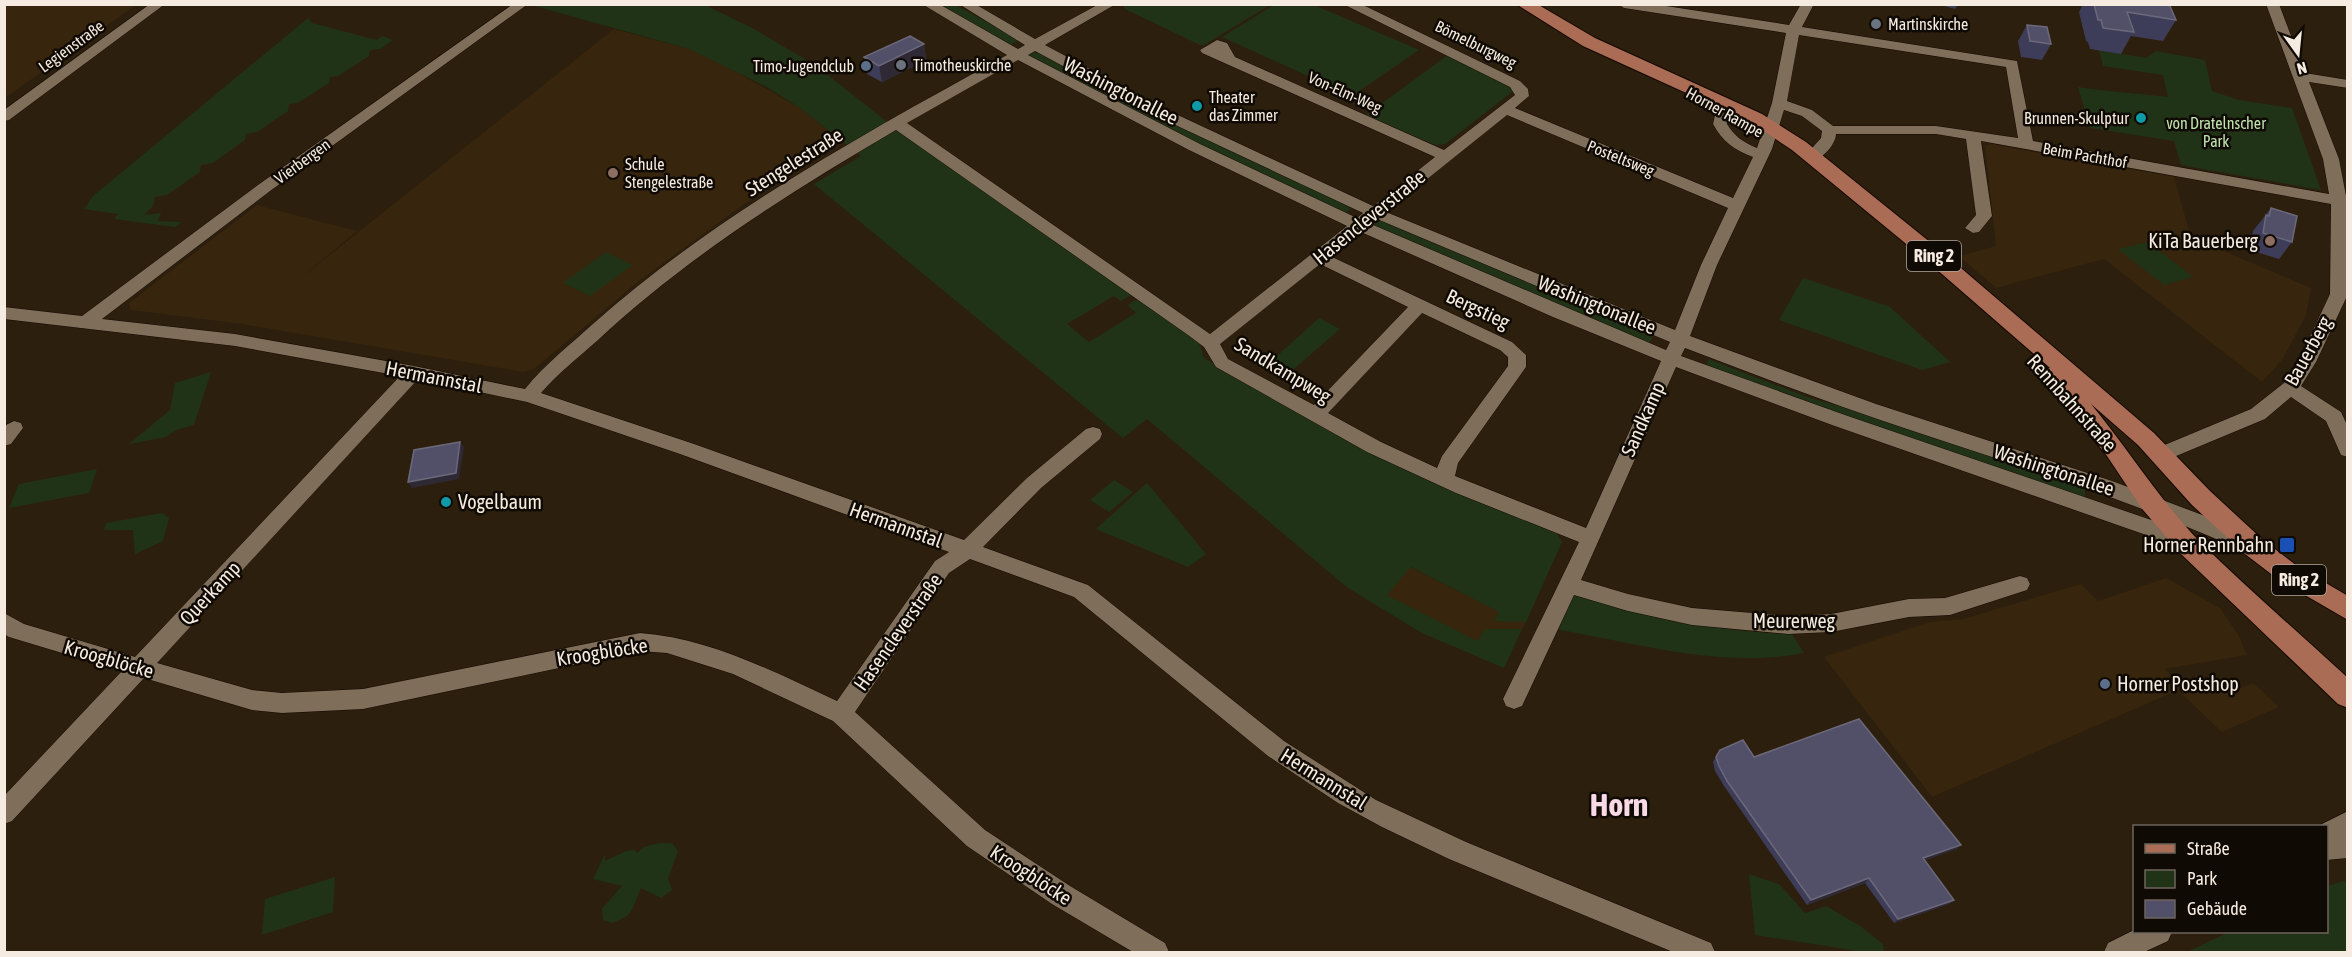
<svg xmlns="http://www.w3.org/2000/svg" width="2352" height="957" font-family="'Asap Condensed',sans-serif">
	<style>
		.built { fill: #37250d }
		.green { fill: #213317 }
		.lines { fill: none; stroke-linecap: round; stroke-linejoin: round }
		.minor-casing { stroke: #140800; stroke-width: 1 }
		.major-casing { stroke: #140800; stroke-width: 2 }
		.minor { fill: #7e6e5a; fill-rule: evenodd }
		.major { fill: #ab6c55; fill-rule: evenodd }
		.wall { fill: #3e3d59 }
		.shaded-wall { fill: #2e2935 }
		.building { fill: #515068; stroke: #6b687a; stroke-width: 1.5 }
		.worship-dot { fill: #6b7280; stroke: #100a04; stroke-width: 2 }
		.service-dot { fill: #5c6f8a; stroke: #100a04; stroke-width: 2 }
		.culture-dot { fill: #0f9aa8; stroke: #100a04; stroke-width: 2 }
		.education-dot { fill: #8d6e63; stroke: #100a04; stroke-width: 2 }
		.transit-dot { fill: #1a4fb4; stroke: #100a04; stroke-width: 2 }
		.labels { text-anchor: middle; stroke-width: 5; stroke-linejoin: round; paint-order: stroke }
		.far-poi-label { font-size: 16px; fill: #f5ebe0; stroke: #100a04; text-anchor: start }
		.far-street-label { font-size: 16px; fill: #f5ebe0; stroke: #100a04 }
		.far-park-label { font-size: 16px; fill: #bfe4ad; stroke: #100a04 }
		.shield { fill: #100a04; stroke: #b0a89e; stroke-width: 1.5 }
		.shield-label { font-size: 18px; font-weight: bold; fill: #f5ebe0 }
		.street-label { font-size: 20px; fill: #f5ebe0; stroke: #100a04 }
		.poi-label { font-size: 20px; fill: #f5ebe0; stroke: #100a04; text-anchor: end }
		.near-district-label { font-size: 32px; font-weight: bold; fill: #f9d9e7; stroke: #100a04 }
	</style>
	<rect width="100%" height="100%" fill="#2c1f0d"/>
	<g class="built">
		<polygon points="5,4 136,4 136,5 5,98"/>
		<polygon points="614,29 689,49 731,69 800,108 843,142 743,205 640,280 534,369 523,372 242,324 131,310 129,303 257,205 357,231 303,276"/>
		<polygon points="1990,144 2174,177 2191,237 2311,288 2306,315 2282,360 2262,382 2104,259 1996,288 1959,256 1996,246 1985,146"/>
		<polygon points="1410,567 1500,612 1494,620 1526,622 1522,629 1485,629 1477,642 1386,595"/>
		<polygon points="2166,578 2220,608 2239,636 2247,655 2165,669 2183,688 1932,797 1824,657 1929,622 1963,619 2081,584 2098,601"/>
		<polygon points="2217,679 2231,692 2253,683 2279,707 2222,732 2182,694"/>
	</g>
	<g class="green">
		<polygon points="537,4 705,5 754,29 815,65 900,132 1134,293 1121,301 1114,296 1067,324 1089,342 1136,313 1128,305 1140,297 1197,337 1204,358 1262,393 1372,452 1556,531 1562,542 1526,622 1494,621 1499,612 1411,567 1387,595 1477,641 1485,629 1522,629 1504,668 1422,633 1348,588 1147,419 1123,438 1102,421 814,184 861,156 800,108 765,86 689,49 535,6"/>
		<polygon points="1128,4 1270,4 1270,5 1204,45 1200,45 1125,9 1124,6"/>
		<polygon points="940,5 956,5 1019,40 1007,47"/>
		<polygon points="1274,5 1314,5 1419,50 1352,96 1222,37"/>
		<polygon points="308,18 312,23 377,40 382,36 393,40 380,49 370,50 369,56 338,76 330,77 329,83 298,103 289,104 288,111 257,132 246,134 245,140 213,163 201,165 200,172 167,195 155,197 153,206 144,215 161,213 158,221 182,222 175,227 114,219 118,214 84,209 93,196"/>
		<path d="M2099,50L2146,58L2156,51L2205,60L2212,91L2239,100L2292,108L2321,190L2181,165L2174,141L2090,128L2078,87C2108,92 2138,93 2168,97L2163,75L2103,66Z"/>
		<polygon points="1033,53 1038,53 1353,207 1342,215 1267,181 1029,56"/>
		<polygon points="1448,55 1512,87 1513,91 1445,144 1435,145 1366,115"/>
		<polygon points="1377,220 1382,220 1655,332 1648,345 1373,227 1373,223"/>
		<polygon points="2148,242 2193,277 2164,285 2118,249"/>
		<polygon points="606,252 633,265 590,296 563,283"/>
		<polygon points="1803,278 1890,307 1950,362 1922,370 1779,320"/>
		<polygon points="1319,318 1340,329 1287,375 1267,365"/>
		<polygon points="1708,359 1807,397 1897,423 2085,488 2085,500 1707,369"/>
		<polygon points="211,372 194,425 176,430 166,437 129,444 170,410 175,383"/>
		<polygon points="97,469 89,493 9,508 19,484"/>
		<polygon points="1114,480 1133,492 1109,512 1090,500"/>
		<polygon points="1147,483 1206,554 1188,567 1096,529"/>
		<polygon points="162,513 169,518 163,541 135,554 133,530 104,530 106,523"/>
		<path d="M1573,592C1644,619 1715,631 1792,634L1804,653C1720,669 1637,643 1554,629Z"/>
		<polygon points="659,843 672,843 678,851 668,879 672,890 661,898 641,888 632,910 627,916 613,923 603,920 602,909 622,886 593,879 605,854 605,861 626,851 635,850 637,853 644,847"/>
		<polygon points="1749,874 1779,884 1805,913 1826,906 1860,926 1883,944 1884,952 1864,952 1755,935"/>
		<polygon points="335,877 333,912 262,935 265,899"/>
		<polygon points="2347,880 2347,952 2187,952 2229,932 2326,932 2327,886"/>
	</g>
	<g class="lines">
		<g class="minor-casing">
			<g id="minor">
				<polygon points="150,4 165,4 9,120 4,121 4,110"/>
				<path d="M513,4H528L270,191L102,319L235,334L414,366L525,389C545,364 571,344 594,323C717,214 865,133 1007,55L922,4H939L1018,49L1025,45L959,4H975L1035,39L1099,4H1116L1045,45L1165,109L1373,206L1435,157L1202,53L1200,50L1217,40L1227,43L1235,57L1444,150L1515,95L1510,87L1343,4H1361L1520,81L1528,89L1529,96L1515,108L1733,198L1753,157C1734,150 1722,141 1713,124L1716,111L1723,107L1728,108L1730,111L1727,124C1734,136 1744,143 1757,148L1772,103L1786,33L1624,8L1618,4H1653L1789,25L1801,4H1814L1802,27L2017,61L2033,141L2329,194L2323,159L2266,4H2279L2305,73L2348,80V88L2309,82L2339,159L2347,201L2348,294L2316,362L2301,386L2341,412L2348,427V457L2341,455L2326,421L2291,397L2265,419L2169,459L2162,461L2155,459L2152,454L2155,449L2251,409L2284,383L2299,360L2330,294L2331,204L1981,141L1992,216L1979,232L1973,233L1965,228L1976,215L1966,139L1936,134H1836C1836,144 1823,158 1813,161L1805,156L1821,138L1822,131L1802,116L1784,110L1772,149L1717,265L1690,336L1876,404L2112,481L2205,516L2250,536L2253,542L2250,548L2243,550L2236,548C2129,499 2018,466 1907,429C1832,404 1758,376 1685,348L1681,356L1845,415L2163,524L2192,539L2195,545L2192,551C2178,555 2162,542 2149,536L1832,425L1676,367L1581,580L1628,594L1692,608L1788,616L1831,614L1909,599L1945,598L2020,576L2027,578L2030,584L2027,590L1950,615L1909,617L1831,632L1788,634L1692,625L1628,611L1574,595L1522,706L1514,709L1506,706L1503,699L1579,542L1456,493L1367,452L1216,367L1204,347L1188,335L896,130C792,191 687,257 598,340C579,357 558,373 541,393L694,444L964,540L1027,478L1086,429L1093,427L1100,429L1102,434L1100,439L1041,488L983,547L1088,585L1284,741L1376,800L1466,842L1711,943L1715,952H1673L1449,859L1382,827L1338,803L1268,756L1074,597L970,559L949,573L855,712L985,830L1070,886L1165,943L1169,952H1133L1052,904L967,846L833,721L733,674L667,653L640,651L363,709L282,713L252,710L144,678L12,821L4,824V796L122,671L9,637L4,634V613L24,624L135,657L400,376L235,346L4,319V307L82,316L258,185ZM1799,35L2006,67L2018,138L1936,126H1833L1812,110L1787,101ZM1035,51L1154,115L1363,213L1357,218L1200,144L1028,55ZM1018,60L1189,150L1347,226L1210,334L907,123ZM1507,115L1728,208L1701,265L1675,330L1386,212ZM1377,219L1670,342L1666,350L1371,224ZM1361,232L1553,317L1661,361L1586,528L1455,476L1458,463L1526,367V355L1512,342L1330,256ZM1320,264L1408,307L1314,405L1228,359L1220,344ZM1422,313L1500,350L1508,357V366L1442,456L1437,468L1381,442L1328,413ZM418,379L527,402L680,454L949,552L935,561L837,701C774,672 710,638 640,633L363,689L282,693L252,690L157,663Z"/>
				<polygon points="14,421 21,423 23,428 11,444 4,446 4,426"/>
				<polygon points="2348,811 2348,858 2326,860 2326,826 2318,826"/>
				<polygon points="2134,930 2172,932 2168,941 2144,952 2104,952 2108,943"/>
			</g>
		</g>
		<g class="major-casing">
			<path id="major" d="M1516,4H1537L1595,38L1762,114L1806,142L1941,251L2154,433L2210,491L2263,540L2297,566L2348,596V620L2279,580L2245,554L2192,505L2138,445L2091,404C2128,449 2159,499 2199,541C2247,588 2298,632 2348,678V708L2338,704L2181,554L2143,510L2107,456L2066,405L2040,376L2043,370L2050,368L1927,261L1792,150L1750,122L1583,46Z"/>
		</g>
		<use href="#minor" class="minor"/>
		<use href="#major" class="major"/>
	</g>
	<g class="wall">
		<polygon points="1937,4 1958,4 1955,9"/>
		<polygon points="2083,4 2164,4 2176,20 2163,41 2131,36 2121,54 2090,49 2088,42 2086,41 2079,12"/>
		<polygon points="2027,25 2051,44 2042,60 2021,57 2018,41"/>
		<polygon points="924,44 926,60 882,82 867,74 864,57"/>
		<polygon points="2271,208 2292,242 2279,259 2250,250 2253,231"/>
		<polygon points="1720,750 1754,757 1961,845 1956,849 1925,860 1954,900 1949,904 1894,923 1865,883 1807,905 1724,786 1715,771 1713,762"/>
	</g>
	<g class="shaded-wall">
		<polygon points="924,44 926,60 882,82 879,66"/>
		<polygon points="460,442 464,447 459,479 412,488 408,482"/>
		<polygon points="1961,845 1956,849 1919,863 1923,858"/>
		<polygon points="1869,878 1865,883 1807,905 1811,900"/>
		<polygon points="1954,900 1949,904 1894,923 1898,919"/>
	</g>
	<g class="building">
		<polygon points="2094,4 2164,4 2170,6 2176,20 2127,12 2134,32 2103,28 2101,20 2098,20"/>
		<polygon points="2027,25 2047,27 2051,44 2030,41"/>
		<polygon points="910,36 924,44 879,66 864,57"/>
		<polygon points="2271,208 2297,216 2292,242 2263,233 2266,215 2269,216"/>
		<polygon points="460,442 456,473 408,482 414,450"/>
		<polygon points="1859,719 1961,845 1923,858 1954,900 1898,919 1869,878 1811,900 1727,781 1719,766 1716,757 1720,750 1743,740 1754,757"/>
	</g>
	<g class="worship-dot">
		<circle cx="1876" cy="24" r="6"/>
		<circle cx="901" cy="65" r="6"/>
	</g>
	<g class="service-dot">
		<circle cx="866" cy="66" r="6"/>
		<circle cx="2105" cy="684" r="6"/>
	</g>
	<g class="culture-dot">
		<circle cx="1197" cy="106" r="6"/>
		<circle cx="2141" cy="118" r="6"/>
		<circle cx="446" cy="502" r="6"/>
	</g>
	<g class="education-dot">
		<circle cx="613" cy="173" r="6"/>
		<circle cx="2270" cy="241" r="6"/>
	</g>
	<rect class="transit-dot" x="2279" y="537" width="16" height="16" rx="3"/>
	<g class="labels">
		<g class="far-poi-label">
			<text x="1888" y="30">Martinskirche</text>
			<text x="913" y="71">Timotheuskirche</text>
			<text x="854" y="72" text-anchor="end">Timo-Jugendclub</text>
			<text x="1209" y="103">Theater<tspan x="1209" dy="18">das Zimmer</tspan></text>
			<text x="2129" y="124" text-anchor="end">Brunnen-Skulptur</text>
			<text x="625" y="170">Schule<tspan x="625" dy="18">Stengelestraße</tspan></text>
		</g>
		<g class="far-street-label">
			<text transform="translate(1476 44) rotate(26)" y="6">Bömelburgweg</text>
			<text transform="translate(71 46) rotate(-36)" y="6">Legienstraße</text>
			<text transform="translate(1345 92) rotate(24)" y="6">Von-Elm-Weg</text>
			<text transform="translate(1725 112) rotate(29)" y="6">Horner Rampe</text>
			<text transform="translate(2085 155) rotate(10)" y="6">Beim Pachthof</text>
			<text transform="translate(1621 158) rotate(22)" y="6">Posteltsweg</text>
			<text transform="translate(302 161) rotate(-36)" y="6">Vierbergen</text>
		</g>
		<g class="far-park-label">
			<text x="2216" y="129">von Dratelnscher<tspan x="2216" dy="18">Park</tspan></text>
		</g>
		<g class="shield">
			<rect x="1907" y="241" width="54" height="30" rx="4.5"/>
			<rect x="2272" y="565" width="54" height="30" rx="4.5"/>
		</g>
		<g class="shield-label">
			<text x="1934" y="262">Ring 2</text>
			<text x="2299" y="586">Ring 2</text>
		</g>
		<g class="street-label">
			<text transform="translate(1121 91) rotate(27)" y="7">Washingtonallee</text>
			<text transform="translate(794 162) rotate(-32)" y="7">Stengelestraße</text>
			<text transform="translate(1369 217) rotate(-39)" y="7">Hasencleverstraße</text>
			<text transform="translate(1597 305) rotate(22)" y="7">Washingtonallee</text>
			<text transform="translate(1478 309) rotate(25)" y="7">Bergstieg</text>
			<text transform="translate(2308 351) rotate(-61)" y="7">Bauerberg</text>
			<text transform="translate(1283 370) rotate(31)" y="7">Sandkampweg</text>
			<text transform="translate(434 377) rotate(11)" y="7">Hermannstal</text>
			<text transform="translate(2072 403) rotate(48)" y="7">Rennbahnstraße</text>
			<text transform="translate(1643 419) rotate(-66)" y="7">Sandkamp</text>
			<text transform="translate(2054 470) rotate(18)" y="7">Washingtonallee</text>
			<text transform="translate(896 525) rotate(20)" y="7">Hermannstal</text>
			<text transform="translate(210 593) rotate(-47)" y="7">Querkamp</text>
			<text x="1794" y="628">Meurerweg</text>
			<text transform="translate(898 632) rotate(-55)" y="7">Hasencleverstraße</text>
			<text transform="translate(602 652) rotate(-9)" y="7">Kroogblöcke</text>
			<text transform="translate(109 659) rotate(16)" y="7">Kroogblöcke</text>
			<text transform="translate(1324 779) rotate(32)" y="7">Hermannstal</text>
			<text transform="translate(1031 875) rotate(33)" y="7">Kroogblöcke</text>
		</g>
		<g class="poi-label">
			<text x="2258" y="248">KiTa Bauerberg</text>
			<text x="458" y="509" text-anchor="start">Vogelbaum</text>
			<text x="2274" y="552">Horner Rennbahn</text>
			<text x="2117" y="691" text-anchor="start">Horner Postshop</text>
		</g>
		<g class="near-district-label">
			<text x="1619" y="816">Horn</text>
		</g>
	</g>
	<rect width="2352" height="957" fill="none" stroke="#f5ebe0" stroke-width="12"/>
	<rect x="2133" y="825" width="195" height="108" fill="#100a04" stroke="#6c645c" stroke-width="1.5"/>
	<rect x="2145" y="844" width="30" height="9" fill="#ab6c55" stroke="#6c645c" stroke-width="1.5"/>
	<text x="2187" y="855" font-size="18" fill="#f5ebe0">Straße</text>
	<rect x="2145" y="870" width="30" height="18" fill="#213317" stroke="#6c645c" stroke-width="1.5"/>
	<text x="2187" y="885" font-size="18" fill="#f5ebe0">Park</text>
	<rect x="2145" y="900" width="30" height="18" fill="#515068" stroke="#6c645c" stroke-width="1.5"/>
	<text x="2187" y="915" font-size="18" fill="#f5ebe0">Gebäude</text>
	<g transform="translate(2298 54) rotate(165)" stroke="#100a04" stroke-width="4.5" paint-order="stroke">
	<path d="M0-4.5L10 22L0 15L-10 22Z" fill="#f5ebe0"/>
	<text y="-9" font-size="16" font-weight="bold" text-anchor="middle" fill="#f5ebe0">N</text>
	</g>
</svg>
